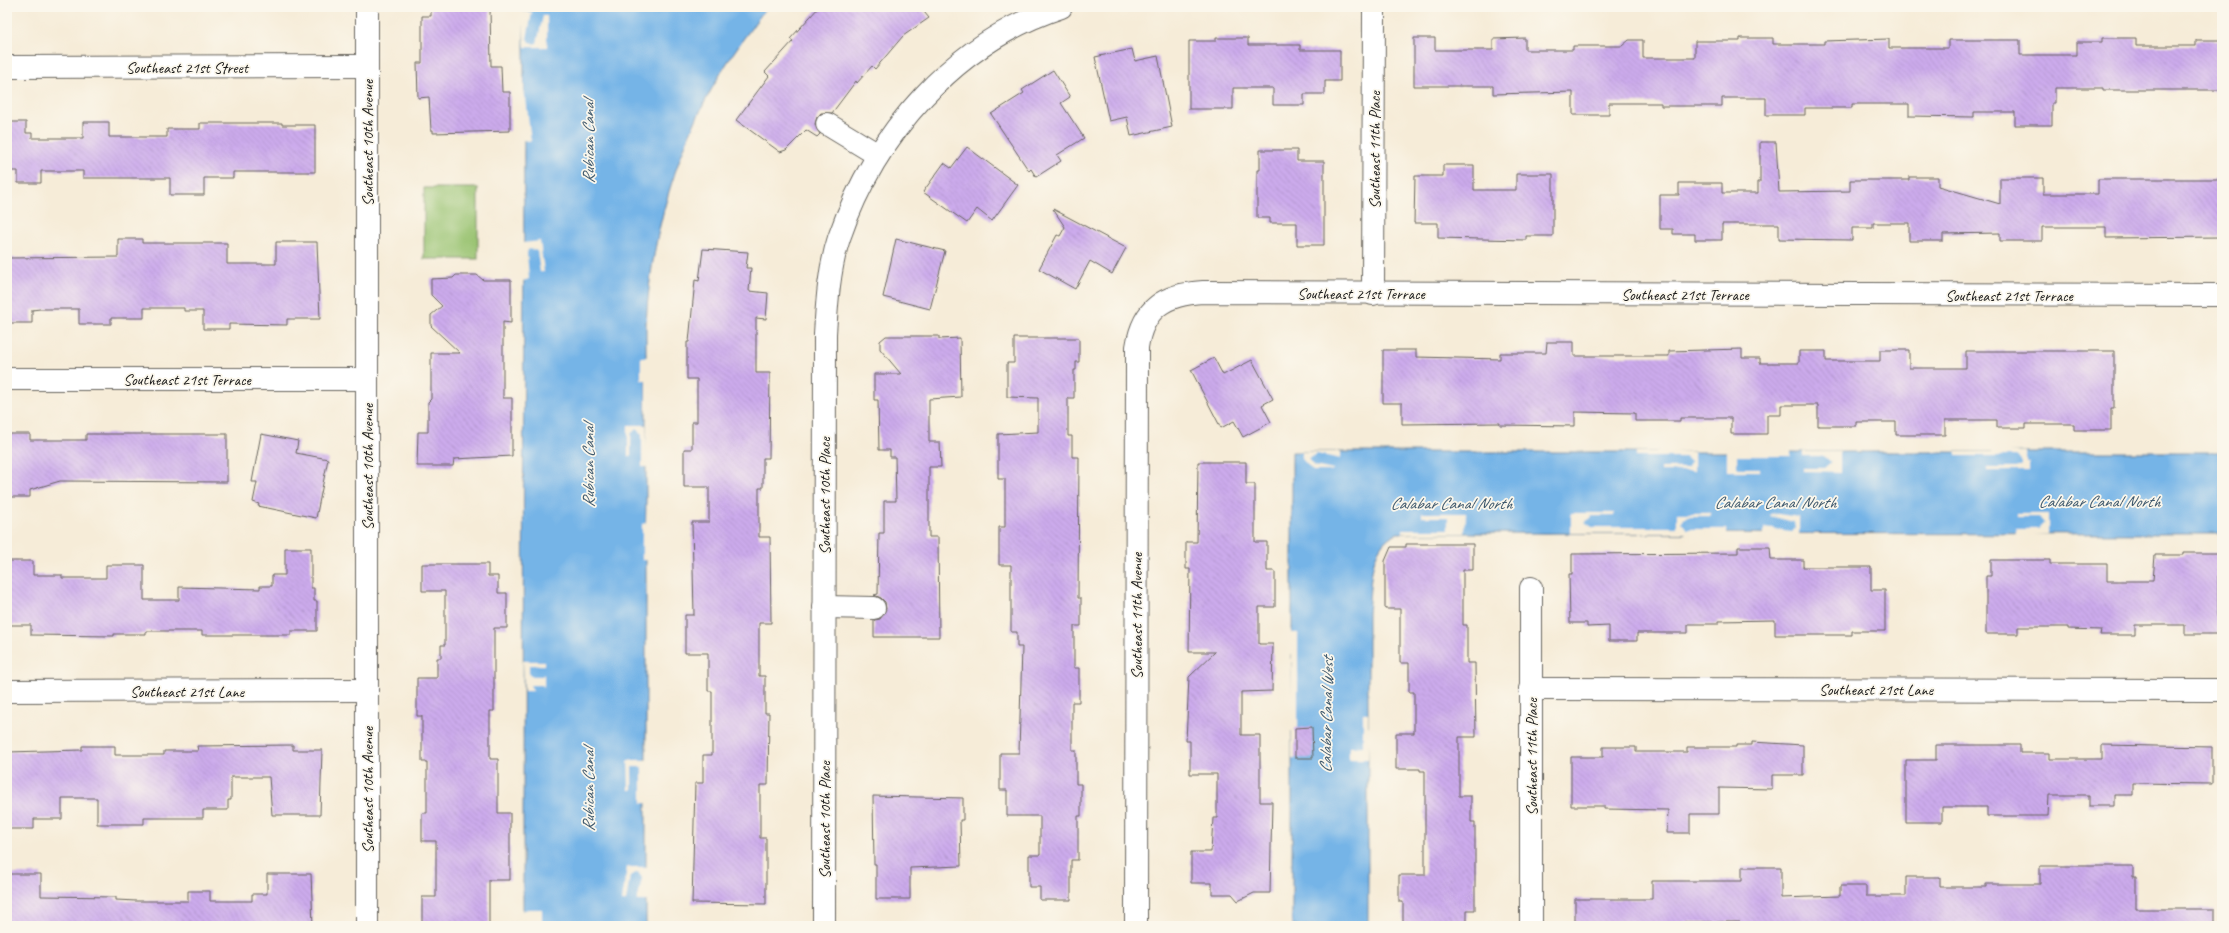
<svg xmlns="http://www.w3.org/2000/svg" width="2229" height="933" font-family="Caveat,sans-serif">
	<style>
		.green { fill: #98c26f; stroke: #5a6f46 }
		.water { fill: #74b4e7; stroke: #486882 }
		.pier { fill: #f6ecd8 }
		.building { fill: url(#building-back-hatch) }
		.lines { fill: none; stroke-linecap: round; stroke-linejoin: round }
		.minor-casing { stroke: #68655e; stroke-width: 24 }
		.minor { stroke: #fff; stroke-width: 22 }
		.labels { text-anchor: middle; stroke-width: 3.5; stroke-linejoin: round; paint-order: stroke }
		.street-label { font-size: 16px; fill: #1c1c1c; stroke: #fbf7ec }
		.water-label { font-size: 17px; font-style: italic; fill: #3f596d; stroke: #fbf7ec }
	</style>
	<defs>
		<pattern id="building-back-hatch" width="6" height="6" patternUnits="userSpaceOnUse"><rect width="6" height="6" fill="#ccabec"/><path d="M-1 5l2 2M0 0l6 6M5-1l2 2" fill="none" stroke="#af93ca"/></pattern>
	</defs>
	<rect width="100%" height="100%" fill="#fbf7ec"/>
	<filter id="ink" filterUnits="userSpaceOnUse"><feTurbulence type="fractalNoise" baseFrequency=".025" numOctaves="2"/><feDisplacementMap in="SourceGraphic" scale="8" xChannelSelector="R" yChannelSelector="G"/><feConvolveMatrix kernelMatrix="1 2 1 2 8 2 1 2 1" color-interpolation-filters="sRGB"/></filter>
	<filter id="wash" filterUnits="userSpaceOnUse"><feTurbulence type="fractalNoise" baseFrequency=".012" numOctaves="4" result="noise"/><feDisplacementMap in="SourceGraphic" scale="16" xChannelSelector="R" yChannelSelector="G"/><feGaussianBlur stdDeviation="0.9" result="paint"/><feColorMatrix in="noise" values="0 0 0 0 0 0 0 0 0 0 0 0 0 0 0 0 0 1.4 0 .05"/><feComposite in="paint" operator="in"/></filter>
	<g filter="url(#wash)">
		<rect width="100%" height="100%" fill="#f6ecd8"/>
		<rect class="green" x="424" y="188" width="54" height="71"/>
		<g class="water">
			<path d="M524,7H768C758,17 752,28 744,38C684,120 652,222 646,323V926H523Z"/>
			<path d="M1292,452H2222V534L1398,533C1368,543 1371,587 1368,613V926H1292Z"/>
		</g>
		<g class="pier">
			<polygon points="522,12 532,12 527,39 532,44 537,43 543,16 547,16 547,47 525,47"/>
			<polygon points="522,78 524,78 524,98 526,98 531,141 522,140"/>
			<polygon points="540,241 544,272 540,272 537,251 529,249 527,252 529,279 523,281 523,243"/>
			<polygon points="641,357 648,357 648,410 646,410 646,380 641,380"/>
			<polygon points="628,425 646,425 648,467 642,467 642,434 636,429 631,434 631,456 628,456"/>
			<polygon points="1760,449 1760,451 1791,451 1791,456 1737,456 1737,468 1760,468 1760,471 1727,471 1727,451"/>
			<polygon points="1658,450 1694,452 1694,471 1660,471 1660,468 1687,468 1691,462 1686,457 1636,457 1636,452 1658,452"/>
			<polygon points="1992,450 2026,452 2026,462 2029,462 2029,471 1987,471 1987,468 2016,468 2021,465 2021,460 2016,456 1956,456 1956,452 1992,452"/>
			<polygon points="1302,452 1341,452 1341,459 1317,454 1308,459 1314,466 1333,470 1333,471 1313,471 1302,459"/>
			<polygon points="1803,452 1840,452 1840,472 1803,471 1803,468 1824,468 1831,462 1824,456 1803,456"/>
			<polygon points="647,498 649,498 648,560 642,560 642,524 646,523"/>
			<polygon points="1422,513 1466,513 1465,533 1403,533 1403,529 1448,529 1448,517 1422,517"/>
			<polygon points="1571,513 1614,513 1614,516 1592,516 1585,522 1592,527 1677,527 1677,513 1710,513 1710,516 1687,516 1681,522 1687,529 1727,529 1727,534 1706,534 1706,536 1686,535 1685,533 1571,533"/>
			<polygon points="1772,513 1799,517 1799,534 1764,534 1764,528 1792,531 1795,529 1794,522 1770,516"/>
			<polygon points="2017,514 2048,514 2048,534 2017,536 2017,529 2038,529 2044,523 2039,517 2017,517"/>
			<polygon points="1290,633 1298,633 1298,758 1292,758 1292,731 1290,731 1292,655 1290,655"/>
			<polygon points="523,661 544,661 544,665 529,665 529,673 531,676 542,676 544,674 544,687 542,685 530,685 533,691 524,691"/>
			<polygon points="1363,713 1368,713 1368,726 1370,727 1368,759 1349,759 1349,747 1363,746"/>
			<polygon points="628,760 647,760 648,803 642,803 642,767 632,767 632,790 629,790"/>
			<polygon points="627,867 648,867 648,901 637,901 642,878 638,872 630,876 626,901 622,901"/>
			<polygon points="528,909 542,909 542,926 521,926 522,911"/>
		</g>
		<g id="blocks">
			<g class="building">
				<polygon points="431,7 490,7 491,66 501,66 502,92 510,92 510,131 433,133 433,130 431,130 429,97 418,98 417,63 422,63 422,16 431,16"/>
				<polygon points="819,7 920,7 929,18 903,36 875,69 872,66 857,83 856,81 832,113 821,113 817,117 815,124 820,134 817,137 806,130 786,150 780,152 736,120 769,76 765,72 793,41 790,39"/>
				<polygon points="1216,38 1248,38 1248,45 1300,45 1300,50 1340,50 1340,81 1325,81 1325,94 1304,94 1304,105 1273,105 1273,88 1233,88 1233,109 1189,109 1189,41 1216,41"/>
				<polygon points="1414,38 1435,38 1435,50 1493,50 1493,39 1525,38 1525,50 1573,50 1573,46 1622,46 1629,40 1643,40 1643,58 1695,58 1695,41 1740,41 1740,38 1773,38 1773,44 1824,44 1824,41 1889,39 1889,48 1948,48 1948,40 2020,40 2020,55 2077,55 2077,42 2102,42 2102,38 2136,38 2136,46 2196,46 2196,40 2222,40 2222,90 2103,90 2103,88 2055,88 2055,103 2052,103 2052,125 2015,125 2015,112 1974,112 1974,117 1909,116 1909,104 1852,104 1852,108 1805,108 1805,115 1766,115 1766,98 1722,98 1722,106 1661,106 1661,103 1609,103 1609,115 1573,115 1573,92 1493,94 1493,86 1414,86"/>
				<polygon points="1132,49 1135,61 1158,56 1172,127 1131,136 1127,117 1109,121 1095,57"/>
				<polygon points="1053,70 1070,97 1061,103 1084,138 1057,155 1061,161 1036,177 1031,169 1029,171 991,114 1024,93 1022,90"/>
				<polygon points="7,122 26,122 26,133 32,133 32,138 83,138 83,122 109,122 109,137 167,137 167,129 200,129 200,123 282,123 282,125 315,125 315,172 233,172 233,178 204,178 204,195 170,195 170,178 83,178 83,171 41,171 41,183 18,183 18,171 7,171"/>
				<polygon points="1760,142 1776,142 1779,192 1850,191 1850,180 1909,180 1909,177 1938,177 1938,186 2000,204 2000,178 2043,178 2043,194 2098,194 2098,179 2222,179 2222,237 2106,238 2106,227 2042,227 2042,241 2000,241 2000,233 1943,234 1943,241 1909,241 1909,223 1873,223 1873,228 1852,228 1852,240 1779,239 1779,224 1722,224 1722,240 1695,240 1695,234 1673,234 1673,229 1660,229 1660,195 1679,195 1679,183 1722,183 1722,193 1758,193 1758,182 1760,182"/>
				<polygon points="967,147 1018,185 992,221 977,209 967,223 923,192 944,163 951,168"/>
				<polygon points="1260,150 1297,150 1297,161 1324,161 1324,245 1297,245 1297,223 1270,223 1270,218 1257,218 1257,170 1260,170"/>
				<polygon points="1443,165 1474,165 1474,190 1516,190 1516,174 1553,174 1553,236 1526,236 1526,240 1438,238 1438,223 1414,223 1415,176 1443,176"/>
				<polygon points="1053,209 1126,248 1112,274 1090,261 1075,289 1039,269 1057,235 1060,236 1065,227"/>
				<polygon points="118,239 142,239 142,243 227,243 227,264 276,264 276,242 317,242 320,319 287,319 287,325 229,324 229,329 203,329 203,311 184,311 184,308 144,308 144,318 111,318 111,324 79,324 79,309 40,309 32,310 32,323 7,323 7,258 118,257"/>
				<polygon points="896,239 945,251 930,309 883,297"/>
				<polygon points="703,249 748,252 746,268 751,268 749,291 768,293 766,319 756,318 756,373 770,373 769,458 763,458 763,488 759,488 759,537 770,537 771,623 759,623 759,676 765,676 765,713 769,713 768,785 760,785 760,838 766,838 766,904 692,903 695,783 703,783 703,755 712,755 712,691 708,691 708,653 685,653 685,615 694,615 692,522 709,522 709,487 684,487 684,449 692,449 692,422 697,422 697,379 687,379 687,342 689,342 695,280 699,281"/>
				<polygon points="456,275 477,275 483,280 511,280 511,323 503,322 503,398 512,398 512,456 454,459 453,466 417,466 418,432 428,432 428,402 431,399 431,353 460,353 431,326 431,315 442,306 431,295 431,279 453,278"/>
				<polygon points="886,336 939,336 939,339 960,338 961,397 929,399 929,442 940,442 941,467 929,467 929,537 938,537 939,637 874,637 874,620 880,619 886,609 885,602 881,598 874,595 878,594 879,533 884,533 884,501 896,501 895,457 890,457 890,450 879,450 878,400 874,400 874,374 901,374 880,349 880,341"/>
				<polygon points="1014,338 1079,338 1079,362 1076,362 1076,370 1074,370 1074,398 1068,398 1068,436 1072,436 1072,457 1079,457 1078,598 1081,598 1081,626 1074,626 1074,668 1079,668 1079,702 1072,702 1072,750 1076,750 1076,784 1081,784 1081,816 1078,816 1078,860 1071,860 1071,900 1040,900 1040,887 1029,887 1029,855 1040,855 1040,816 1007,816 1007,790 1000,790 1000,753 1019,753 1022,647 1017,647 1017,632 1011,632 1011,565 999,565 999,527 1005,527 1005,479 998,479 998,434 1038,432 1038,398 1007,397 1007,363 1014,363"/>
				<polygon points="1547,342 1574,342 1574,356 1669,356 1669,351 1742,349 1742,358 1760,358 1760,363 1799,363 1799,351 1826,351 1826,361 1880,361 1880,350 1909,350 1909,368 1966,368 1966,351 2114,351 2114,408 2111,408 2111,430 2074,430 2074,424 2026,424 2026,428 1997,428 1997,420 1945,420 1945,435 1896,435 1896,422 1856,422 1856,426 1818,426 1818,405 1781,405 1781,415 1767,415 1767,434 1731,434 1731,418 1680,418 1680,421 1635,421 1635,413 1575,412 1575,426 1500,425 1500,423 1402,424 1402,403 1383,403 1383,350 1416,350 1416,357 1500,359 1500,353 1546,353"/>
				<polygon points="1214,358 1223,375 1252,360 1273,399 1262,405 1271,422 1243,437 1234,421 1221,428 1191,370"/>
				<polygon points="7,434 30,434 30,440 86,440 86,434 227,434 227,482 60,481 30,490 30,497 7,497"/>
				<polygon points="261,434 298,441 296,453 328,459 316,518 258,506 259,504 253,502 257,482 252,482"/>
				<polygon points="1198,462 1246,462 1246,484 1255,484 1255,542 1267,542 1267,571 1275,571 1275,607 1259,607 1259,644 1273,644 1272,691 1241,692 1241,735 1260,735 1260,802 1272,802 1270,893 1254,893 1238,901 1232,894 1212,894 1212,883 1191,883 1191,852 1211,852 1213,818 1217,818 1217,774 1190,774 1190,741 1186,741 1189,677 1215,652 1189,652 1190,569 1186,569 1186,542 1197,542"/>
				<polygon points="1406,544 1473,544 1473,570 1463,570 1463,625 1467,625 1467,663 1475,663 1476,737 1459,737 1459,796 1471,796 1471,822 1475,822 1475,910 1467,910 1467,926 1403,926 1403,902 1399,902 1399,875 1425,875 1425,771 1420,771 1420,769 1396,769 1396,733 1414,733 1414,692 1409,692 1409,663 1400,663 1400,609 1385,609 1385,561 1391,547 1406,547"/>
				<polygon points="1738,547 1770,547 1771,560 1803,560 1803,567 1871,567 1871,590 1885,590 1885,631 1852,631 1852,635 1775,635 1775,620 1718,621 1718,624 1688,624 1688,633 1637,633 1637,641 1609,641 1609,626 1587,627 1587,623 1570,623 1569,574 1572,574 1572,554 1738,553"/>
				<polygon points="285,548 311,548 311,588 314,588 314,601 317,601 317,631 291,631 291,635 202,635 202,631 146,631 146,634 114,634 114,636 31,635 31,625 7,625 7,561 33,561 33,575 62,575 62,578 106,578 106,565 144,565 144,600 179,600 179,587 260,589 260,586 272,586 272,575 285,575"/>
				<polygon points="2184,553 2218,553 2218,634 2185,634 2185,625 2135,625 2135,635 2100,635 2101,630 2068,629 2068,627 2018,627 2018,634 1986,634 1986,576 1991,576 1991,560 2050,560 2050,564 2107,564 2107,581 2153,581 2155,555 2184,555"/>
				<polygon points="422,564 488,564 488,576 498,576 498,593 507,593 507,628 494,628 494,711 490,711 490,759 498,759 498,813 510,813 510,880 489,880 489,926 422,926 422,897 436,897 436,841 422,841 422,813 427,813 427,762 422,762 422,716 417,716 417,678 437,678 437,658 441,658 441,645 445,645 445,591 422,591"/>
				<polygon points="1312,727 1313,758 1295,758 1295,728"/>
				<polygon points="1752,742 1803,745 1803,775 1772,775 1772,789 1719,788 1719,814 1690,814 1690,833 1667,833 1668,810 1604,809 1604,806 1571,806 1571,757 1603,757 1603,747 1636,747 1636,752 1687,752 1687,747 1736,747 1736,745 1752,745"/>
				<polygon points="293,745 293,750 322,750 320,815 272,815 269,777 231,777 231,800 228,800 228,810 203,810 203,818 144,818 144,824 97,824 97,798 62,798 62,819 34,819 34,829 7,829 7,752 82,750 82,746 115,746 115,755 164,755 164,751 198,751 197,746"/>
				<polygon points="1936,745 2020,745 2020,753 2049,753 2049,759 2102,759 2102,745 2212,747 2212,784 2133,783 2133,795 2114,795 2114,806 2089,806 2089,795 2049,795 2048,816 1987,816 1987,807 1942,807 1942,822 1906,822 1906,760 1936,760"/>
				<polygon points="873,796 963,798 963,820 960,820 961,866 910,868 910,899 876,899 876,864 874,864"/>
				<polygon points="2040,866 2133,866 2133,877 2136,877 2136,909 2214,909 2214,926 1740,926 1740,922 1684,922 1684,926 1575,926 1575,899 1652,899 1652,881 1742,881 1742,867 1781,867 1781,898 1840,896 1840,886 1866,886 1866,896 1906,896 1906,877 1940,877 1940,887 1986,887 1986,884 2040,884"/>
				<polygon points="8,874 41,874 41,896 116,897 116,900 136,901 188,901 188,891 210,891 210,901 252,901 252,894 267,894 267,874 311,874 313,926 7,926"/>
			</g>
		</g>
	</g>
	<g filter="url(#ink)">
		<use href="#blocks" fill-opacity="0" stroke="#68655e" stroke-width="1"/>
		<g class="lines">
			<g class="minor-casing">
				<g id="minor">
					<polyline points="367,7 367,926"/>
					<polyline points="7,67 367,66"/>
					<polyline points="827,124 878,155"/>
					<polyline points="1373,294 1374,7"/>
					<polyline points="7,379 367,379"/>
					<polyline points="1531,588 1531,926"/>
					<polyline points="824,607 874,608"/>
					<polyline points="1530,689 2222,690"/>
					<polyline points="7,691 367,690"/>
					<path d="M824,926L825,334C827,302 829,269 839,238C875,134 954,42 1061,7"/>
					<path d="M1136,926L1137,347C1143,308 1165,294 1203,292L2222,295"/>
				</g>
			</g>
			<use href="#minor" class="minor"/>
		</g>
	</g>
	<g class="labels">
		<g class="street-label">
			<text x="187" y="73">Southeast 21st Street</text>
			<text transform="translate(367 143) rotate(-90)" y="6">Southeast 10th Avenue</text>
			<text transform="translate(1374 150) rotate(-90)" y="6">Southeast 11th Place</text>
			<text x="1361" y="299">Southeast 21st Terrace</text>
			<text x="1685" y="300">Southeast 21st Terrace</text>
			<text x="2009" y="301">Southeast 21st Terrace</text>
			<text x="187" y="385">Southeast 21st Terrace</text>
			<text transform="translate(367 467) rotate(-90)" y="6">Southeast 10th Avenue</text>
			<text transform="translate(824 496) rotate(-90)" y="6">Southeast 10th Place</text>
			<text transform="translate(1136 616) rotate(-90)" y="6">Southeast 11th Avenue</text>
			<text x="1876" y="695">Southeast 21st Lane</text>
			<text x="187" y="697">Southeast 21st Lane</text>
			<text transform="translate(1531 757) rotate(-90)" y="6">Southeast 11th Place</text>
			<text transform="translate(367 790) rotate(-90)" y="6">Southeast 10th Avenue</text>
			<text transform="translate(824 820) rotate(-90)" y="6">Southeast 10th Place</text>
		</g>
		<g class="water-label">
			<text transform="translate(588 142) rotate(-90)" y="6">Rubican Canal</text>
			<text transform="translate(588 466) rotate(-90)" y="6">Rubican Canal</text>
			<text x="2099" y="507">Calabar Canal North</text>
			<text x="1775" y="508">Calabar Canal North</text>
			<text x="1451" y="509">Calabar Canal North</text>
			<text transform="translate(1326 715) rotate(-89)" y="6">Calabar Canal West</text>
			<text transform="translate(588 790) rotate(-90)" y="6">Rubican Canal</text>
		</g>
	</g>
	<rect width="2229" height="933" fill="none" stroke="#fbf7ec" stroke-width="24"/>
</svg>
